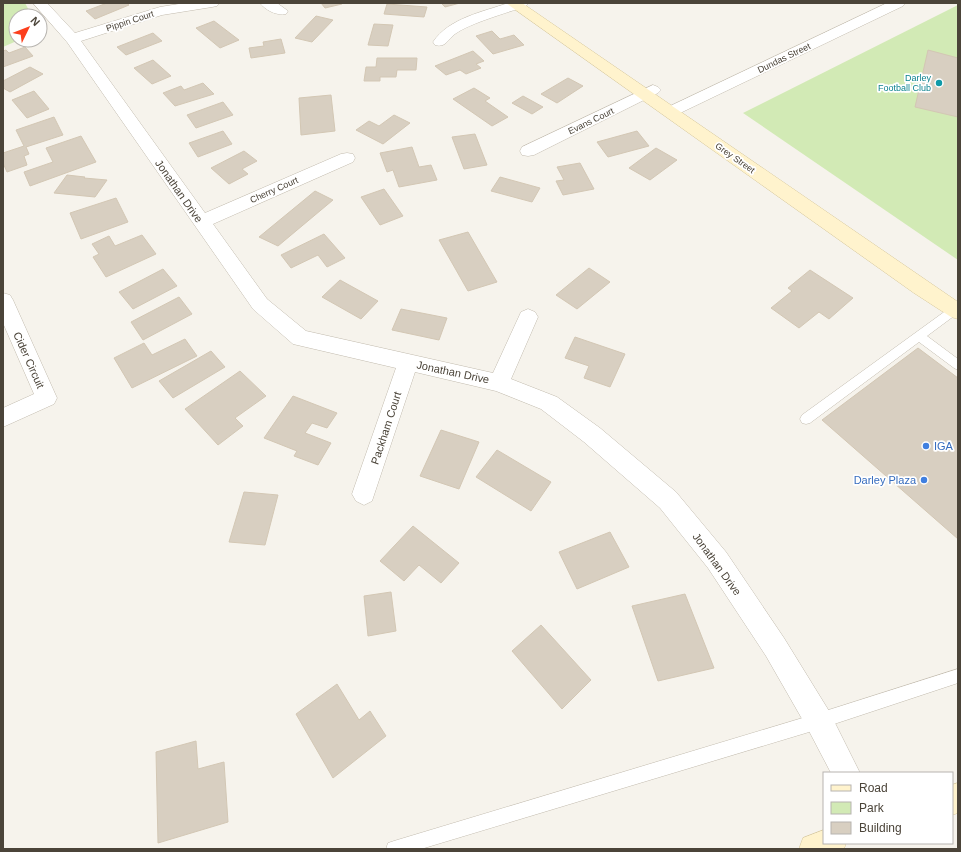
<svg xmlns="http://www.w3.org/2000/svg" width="961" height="852" font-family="Arial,sans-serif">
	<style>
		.green { fill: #d2eab5 }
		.building { fill: #d8cfc1; stroke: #d3c7b4 }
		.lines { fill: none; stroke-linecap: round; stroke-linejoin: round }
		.lane-casing { stroke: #c2bbae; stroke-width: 1 }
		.street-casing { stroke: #c2bbae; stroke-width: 1 }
		.secondary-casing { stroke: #d6c79b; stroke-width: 1 }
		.lane { fill: #fff; fill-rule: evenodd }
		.street { fill: #fff; fill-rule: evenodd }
		.secondary { fill: #fff3cd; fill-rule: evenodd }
		.culture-dot { fill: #0f9aa8; stroke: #fff; stroke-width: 1.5 }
		.shop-dot { fill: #3f7fe0; stroke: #fff; stroke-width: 1.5 }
		.labels { text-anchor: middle; stroke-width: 3.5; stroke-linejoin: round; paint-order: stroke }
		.far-street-label { font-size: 9px; fill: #4b4439; stroke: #fff }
		.far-culture-label { font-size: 9px; fill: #0d838f; stroke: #fff; text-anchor: end }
		.street-label { font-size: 11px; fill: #4b4439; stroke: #fff }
		.shop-label { font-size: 11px; fill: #366cbe; stroke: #fff; text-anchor: start }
	</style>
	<rect width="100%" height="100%" fill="#f6f3ec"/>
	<g class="green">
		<polygon points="3,3 25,3 32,16 16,16 16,40 19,40 3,47"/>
		<polygon points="958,5 958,260 743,113"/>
	</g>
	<g class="building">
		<polygon points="107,3 126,3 129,5 95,19 86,11"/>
		<polygon points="321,3 342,3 342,4 325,8"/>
		<polygon points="441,3 460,3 445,7"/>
		<polygon points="387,4 427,7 424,17 384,14"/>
		<polygon points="316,16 333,20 312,42 295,38"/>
		<polygon points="214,21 239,40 220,48 196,28"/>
		<polygon points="374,24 393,25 388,46 368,45"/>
		<polygon points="492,31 500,39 514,35 524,45 493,54 476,36"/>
		<polygon points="153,33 162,41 126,55 117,47"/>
		<polygon points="281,39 285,53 251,58 249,48 264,46 263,42"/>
		<polygon points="25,47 33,56 3,67 3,51 6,50 9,53"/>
		<polygon points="928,50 958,58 958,117 915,107"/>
		<polygon points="473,51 484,61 476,64 481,68 466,74 460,70 446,75 435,66"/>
		<polygon points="377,58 417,58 416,70 397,70 396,77 380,77 380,81 364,81 366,67 376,67"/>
		<polygon points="153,60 171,76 152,84 134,68"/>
		<polygon points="30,67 43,74 10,92 3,88 3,81"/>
		<polygon points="568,78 583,86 557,103 541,94"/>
		<polygon points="203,83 214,94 175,106 163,93 181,86 184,90"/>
		<polygon points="474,88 490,98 485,101 508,117 492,126 453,99"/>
		<polygon points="34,91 49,109 27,118 12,100"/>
		<polygon points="331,95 335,131 301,135 299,98"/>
		<polygon points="523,96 543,107 532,114 512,103"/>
		<polygon points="223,102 233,115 196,128 187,115"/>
		<polygon points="394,115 410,123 383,144 356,130 369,121 379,126"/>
		<polygon points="54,117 63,135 26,147 29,154 24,156 27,165 7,172 3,163 3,153 24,146 16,130"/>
		<polygon points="223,131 232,144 198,157 189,143"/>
		<polygon points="637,131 649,146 608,157 597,142"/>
		<polygon points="475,134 487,165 464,169 452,137"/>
		<polygon points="81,136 96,162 30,186 24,172 53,162 46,148"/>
		<polygon points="412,147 419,167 431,165 437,180 399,187 393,170 387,172 380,153"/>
		<polygon points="656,148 677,160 650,180 629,168"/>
		<polygon points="244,151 257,161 242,169 248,174 229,184 211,168"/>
		<polygon points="580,163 594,189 563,195 556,181 564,180 557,167"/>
		<polygon points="67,175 85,177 84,178 107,180 95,197 54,193"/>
		<polygon points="500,177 540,188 532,202 491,191"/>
		<polygon points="384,189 403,216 380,225 361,197"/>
		<polygon points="315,191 333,200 278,246 259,237"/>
		<polygon points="116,198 128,222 81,239 70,213"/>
		<polygon points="468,232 497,282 468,291 439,240"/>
		<polygon points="324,234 345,258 327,267 318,255 291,268 281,255"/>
		<polygon points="142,235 156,254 106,277 93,257 99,254 92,244 109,236 115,246"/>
		<polygon points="589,268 610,282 577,309 556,295"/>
		<polygon points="163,269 177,286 133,309 119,292"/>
		<polygon points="810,270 853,298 829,319 819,312 799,328 771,308 792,291 788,288"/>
		<polygon points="340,280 378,301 361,319 322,297"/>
		<polygon points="179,297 192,314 143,340 131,322"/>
		<polygon points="401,309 447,318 439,340 392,330"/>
		<polygon points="575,337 625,354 610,387 584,378 589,366 565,358"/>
		<polygon points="185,339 197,356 132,388 114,358 144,343 152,355"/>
		<polygon points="918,348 958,378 958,539 822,420"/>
		<polygon points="211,351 225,367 173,398 159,381"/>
		<polygon points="240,371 266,396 235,418 243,426 218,445 185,409"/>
		<polygon points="293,396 337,413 327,428 312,423 305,433 331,443 318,465 294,456 297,451 264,438"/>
		<polygon points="441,430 479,442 459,489 420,476"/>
		<polygon points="497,450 551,482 531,511 476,477"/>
		<polygon points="244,492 278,495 265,545 229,542"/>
		<polygon points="413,526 459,563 441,583 419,565 404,581 380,561"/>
		<polygon points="610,532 629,567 577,589 559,552"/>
		<polygon points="391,592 396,631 368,636 364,596"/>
		<polygon points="685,594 714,668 658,681 632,606"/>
		<polygon points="541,625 591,680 562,709 512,651"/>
		<polygon points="337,684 359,720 370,711 386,736 333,778 296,714"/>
		<polygon points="196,741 198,769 224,762 228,822 158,843 156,752"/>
	</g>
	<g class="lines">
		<g class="lane-casing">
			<g id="lane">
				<polygon points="955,306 958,307 958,313 927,336 958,359 958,370 954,368 919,342 810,423 806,424 802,423 800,419 802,415 951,307"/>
				<polygon points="958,669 958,683 819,729 421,849 386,849 388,843 394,841 819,713"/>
			</g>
		</g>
		<g class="street-casing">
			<g id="street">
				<polygon points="33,3 47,3 75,33 160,7 185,3 219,3 217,6 212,7 162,15 81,41 205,213 341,154 347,153 353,154 355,158 353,162 213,224 267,299 306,331 493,373 521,312 528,309 535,312 538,317 511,379 557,397 600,428 676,492 726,552 784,638 829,711 860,773 831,773 809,731 766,656 708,568 660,508 584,442 541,409 496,391 415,372 372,501 364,505 356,501 352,494 396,368 293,344 253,309 67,42"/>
				<path d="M260,3H277L288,11L286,14C277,16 265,10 260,3Z"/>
				<path d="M508,3H528L526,6C507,13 470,23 455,34C447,40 446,48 435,45L433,42C449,18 483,12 508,3Z"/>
				<polygon points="887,3 905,3 903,6 676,115 670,117 664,115 662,112 664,109"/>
				<polygon points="653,85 658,87 661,90 658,93 534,155 528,156 522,155 520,151 522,147"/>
				<polygon points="3,293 10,295 13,300 57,398 54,404 3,427 3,408 34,394 3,323"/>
			</g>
		</g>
		<g class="secondary-casing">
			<g id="secondary">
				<polygon points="506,3 522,3 958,302 958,319 951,317 914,293"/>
				<polygon points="958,783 958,813 952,815 952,785"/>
				<polygon points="824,830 824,843 846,843 844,849 799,849 803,838"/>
			</g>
		</g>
		<use href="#lane" class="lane"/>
		<use href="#street" class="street"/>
		<use href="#secondary" class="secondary"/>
	</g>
	<circle class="culture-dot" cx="939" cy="83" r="4"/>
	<g class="shop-dot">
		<circle cx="926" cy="446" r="4"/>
		<circle cx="924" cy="480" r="4"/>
	</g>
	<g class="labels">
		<g class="far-street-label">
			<text transform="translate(130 21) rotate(-18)" y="3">Pippin Court</text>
			<text transform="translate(784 58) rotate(-26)" y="3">Dundas Street</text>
			<text transform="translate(591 121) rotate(-26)" y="3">Evans Court</text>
			<text transform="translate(735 158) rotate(35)" y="3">Grey Street</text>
			<text transform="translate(274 190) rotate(-24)" y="3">Cherry Court</text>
		</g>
		<g class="far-culture-label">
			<text x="931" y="81">Darley<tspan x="931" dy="10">Football Club</tspan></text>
		</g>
		<g class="street-label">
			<text transform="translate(179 191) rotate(55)" y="4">Jonathan Drive</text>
			<text transform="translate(29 360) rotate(66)" y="4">Cider Circuit</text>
			<text transform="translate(453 372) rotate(12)" y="4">Jonathan Drive</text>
			<text transform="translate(386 428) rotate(-72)" y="4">Packham Court</text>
			<text transform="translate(717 564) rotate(54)" y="4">Jonathan Drive</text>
		</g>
		<g class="shop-label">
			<text x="934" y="450">IGA</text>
			<text x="916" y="484" text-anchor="end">Darley Plaza</text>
		</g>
	</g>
	<rect width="961" height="852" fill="none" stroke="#4b4439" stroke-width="8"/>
	<rect x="823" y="772" width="130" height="72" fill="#ffffff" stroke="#b7b4b0"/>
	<rect x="831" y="785" width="20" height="6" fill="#fff3cd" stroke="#b7b4b0"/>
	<text x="859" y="792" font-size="12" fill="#4b4439">Road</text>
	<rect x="831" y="802" width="20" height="12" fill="#d2eab5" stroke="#b7b4b0"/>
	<text x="859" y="812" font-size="12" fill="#4b4439">Park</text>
	<rect x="831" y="822" width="20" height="12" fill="#d8cfc1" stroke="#b7b4b0"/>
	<text x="859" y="832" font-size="12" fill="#4b4439">Building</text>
	<g transform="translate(28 28) rotate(47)"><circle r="19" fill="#ffffff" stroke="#b7b4b0"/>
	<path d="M0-3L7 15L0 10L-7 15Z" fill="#fc3f1d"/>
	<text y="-6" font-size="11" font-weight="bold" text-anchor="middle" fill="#4b4439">N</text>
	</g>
</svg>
